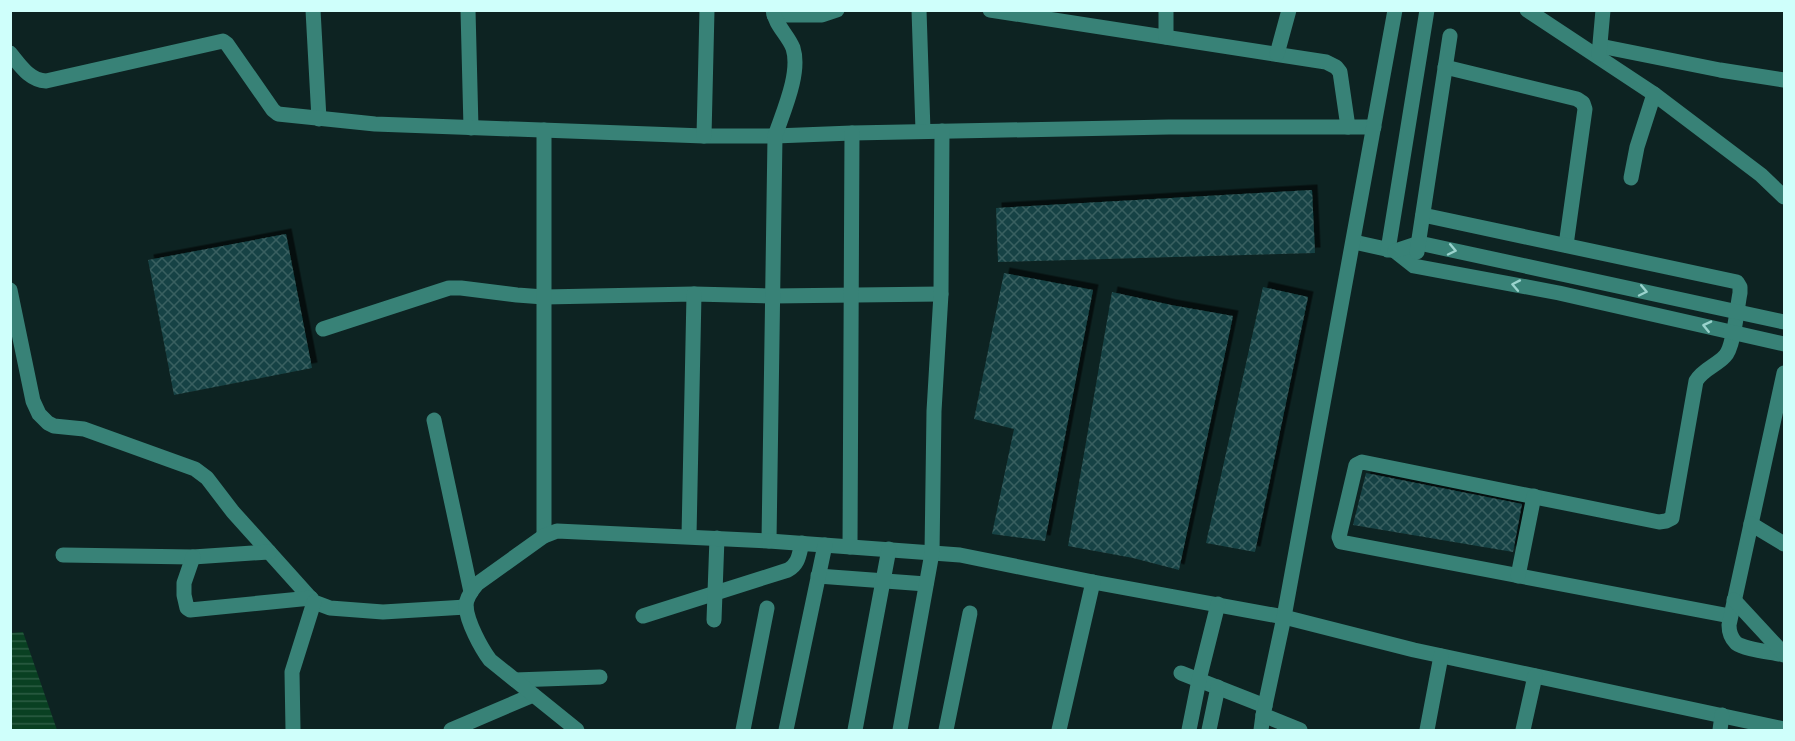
<svg xmlns="http://www.w3.org/2000/svg" width="1795" height="741" font-family="'Open Sans',sans-serif">
	<style>
		.water { fill: url(#water-rules) }
		.building { fill: url(#building-cross-hatch); filter: url(#shadow) }
		.lines { fill: none; stroke-linecap: round; stroke-linejoin: round }
		.minor { stroke: #388277; stroke-width: 15 }
		.oneway { stroke: #9ad3cd }
	</style>
	<defs>
		<pattern id="water-rules" width="6" height="5" patternUnits="userSpaceOnUse" patternTransform="scale(1.5)"><rect width="6" height="5" fill="#094022"/><path d="M0 2.5h6" fill="none" stroke="#2c5d43"/></pattern>
		<pattern id="building-cross-hatch" width="8" height="8" patternUnits="userSpaceOnUse" patternTransform="scale(1.5)"><rect width="8" height="8" fill="#194344"/><path d="M0 0l8 8M0 8l8-8" fill="none" stroke="#395f60"/></pattern>
		<filter id="shadow"><feDropShadow dx="5.5" dy="-5.5" stdDeviation="0" flood-color="#0009"/></filter>
	</defs>
	<rect width="100%" height="100%" fill="#0d2322"/>
	<polygon class="water" points="23,632 57,730 58,730 11,730 11,633"/>
	<g class="building">
		<polygon points="1312,190 1315,253 998,262 996,208"/>
		<polygon points="286,234 312,368 174,395 148,260"/>
		<polygon points="1004,273 1093,290 1045,541 992,534 1014,429 974,419"/>
		<polygon points="1263,287 1308,297 1255,552 1206,543"/>
		<polygon points="1112,292 1171,305 1233,316 1179,570 1133,558 1068,546"/>
		<polygon points="1366,473 1522,504 1513,552 1353,525"/>
	</g>
	<g class="lines">
		<g class="minor">
			<polyline points="313,10 319,119"/>
			<polyline points="468,10 471,128"/>
			<polyline points="919,10 923,131"/>
			<polyline points="990,10 1326,62 1336,67 1340,72 1348,127"/>
			<polyline points="1527,10 1654,94 1761,175 1784,197"/>
			<polyline points="774,15 822,15 837,10"/>
			<polyline points="1166,37 1166,10"/>
			<polyline points="1600,46 1720,70 1784,80"/>
			<path d="M10,53C20,65 29,80 46,81L223,41L227,44L273,110L278,114L375,124L704,136H775L852,133L1169,127H1374"/>
			<polyline points="1277,54 1289,10"/>
			<polyline points="1599,55 1603,10"/>
			<polyline points="1445,67 1577,99 1583,103 1585,109 1566,245"/>
			<polyline points="704,136 707,10"/>
			<polyline points="1631,178 1637,147 1654,94"/>
			<path d="M1423,215L1737,282L1740,287V293C1737,307 1734,347 1725,356C1716,366 1703,369 1696,381L1673,512L1672,518L1666,521L1659,522L1362,462L1356,465L1339,537L1341,542L1730,616"/>
			<polyline points="1354,242 1395,251 1414,266 1559,293 1784,344"/>
			<polyline points="1388,250 1427,10"/>
			<polyline points="1395,251 1419,243 1784,322"/>
			<polyline points="1417,252 1450,36"/>
			<polyline points="10,290 33,401 39,414 48,423 54,426 84,429 195,469 207,478 233,512 314,602 330,608 383,612 466,607"/>
			<polyline points="323,329 449,288 461,288 517,295 544,297 694,294 772,296 941,294"/>
			<path d="M1784,373L1729,625C1729,631 1731,638 1736,643C1745,650 1773,652 1784,655"/>
			<polyline points="434,420 471,592"/>
			<polyline points="1751,524 1784,544"/>
			<polyline points="544,536 544,130"/>
			<polyline points="689,536 694,294"/>
			<path d="M769,541L775,136C783,112 801,73 793,48C788,35 775,25 773,10"/>
			<polyline points="850,547 852,133"/>
			<polyline points="63,555 193,557 269,552"/>
			<polyline points="193,557 184,583 184,595 187,608 190,610 311,598"/>
			<polyline points="818,576 926,584"/>
			<polyline points="1518,576 1534,496"/>
			<polyline points="1734,600 1784,654"/>
			<path d="M643,616L788,570C799,564 799,554 802,543"/>
			<polyline points="714,620 717,538"/>
			<polyline points="1181,673 1265,706"/>
			<polyline points="515,680 600,677"/>
			<polyline points="293,730 292,672 314,602"/>
			<polyline points="451,730 533,695"/>
			<path d="M577,730L490,660C481,648 467,622 466,606C466,598 472,590 477,584L544,536L557,531L769,541L960,555L1093,582L1284,617L1414,650L1784,729"/>
			<polyline points="743,730 767,608"/>
			<polyline points="786,730 825,545"/>
			<polyline points="855,730 889,549"/>
			<polyline points="900,730 932,553 934,411 941,294 942,131"/>
			<polyline points="946,730 970,613"/>
			<polyline points="1059,730 1093,582"/>
			<polyline points="1189,730 1199,680 1218,604"/>
			<polyline points="1209,730 1218,687"/>
			<polyline points="1261,730 1263,715"/>
			<polyline points="1300,730 1263,715 1284,617 1395,10"/>
			<polyline points="1427,730 1441,656"/>
			<polyline points="1523,730 1535,676"/>
			<polyline points="1720,730 1722,715"/>
		</g>
	</g>
	<defs><path id="oneway-chevron" d="M-2-3.5L2.5 0L-2 3.5" fill="none" stroke-width="1.6" stroke-linecap="round" stroke-linejoin="round" transform="scale(1.5)"/></defs>
	<g class="oneway">
		<use href="#oneway-chevron" transform="translate(1452 250) rotate(12)"/>
		<use href="#oneway-chevron" transform="translate(1516 285) rotate(-169)"/>
		<use href="#oneway-chevron" transform="translate(1643 291) rotate(12)"/>
		<use href="#oneway-chevron" transform="translate(1707 326) rotate(-167)"/>
	</g>
	<rect width="1795" height="741" fill="none" stroke="#cffffb" stroke-width="24"/>
</svg>
